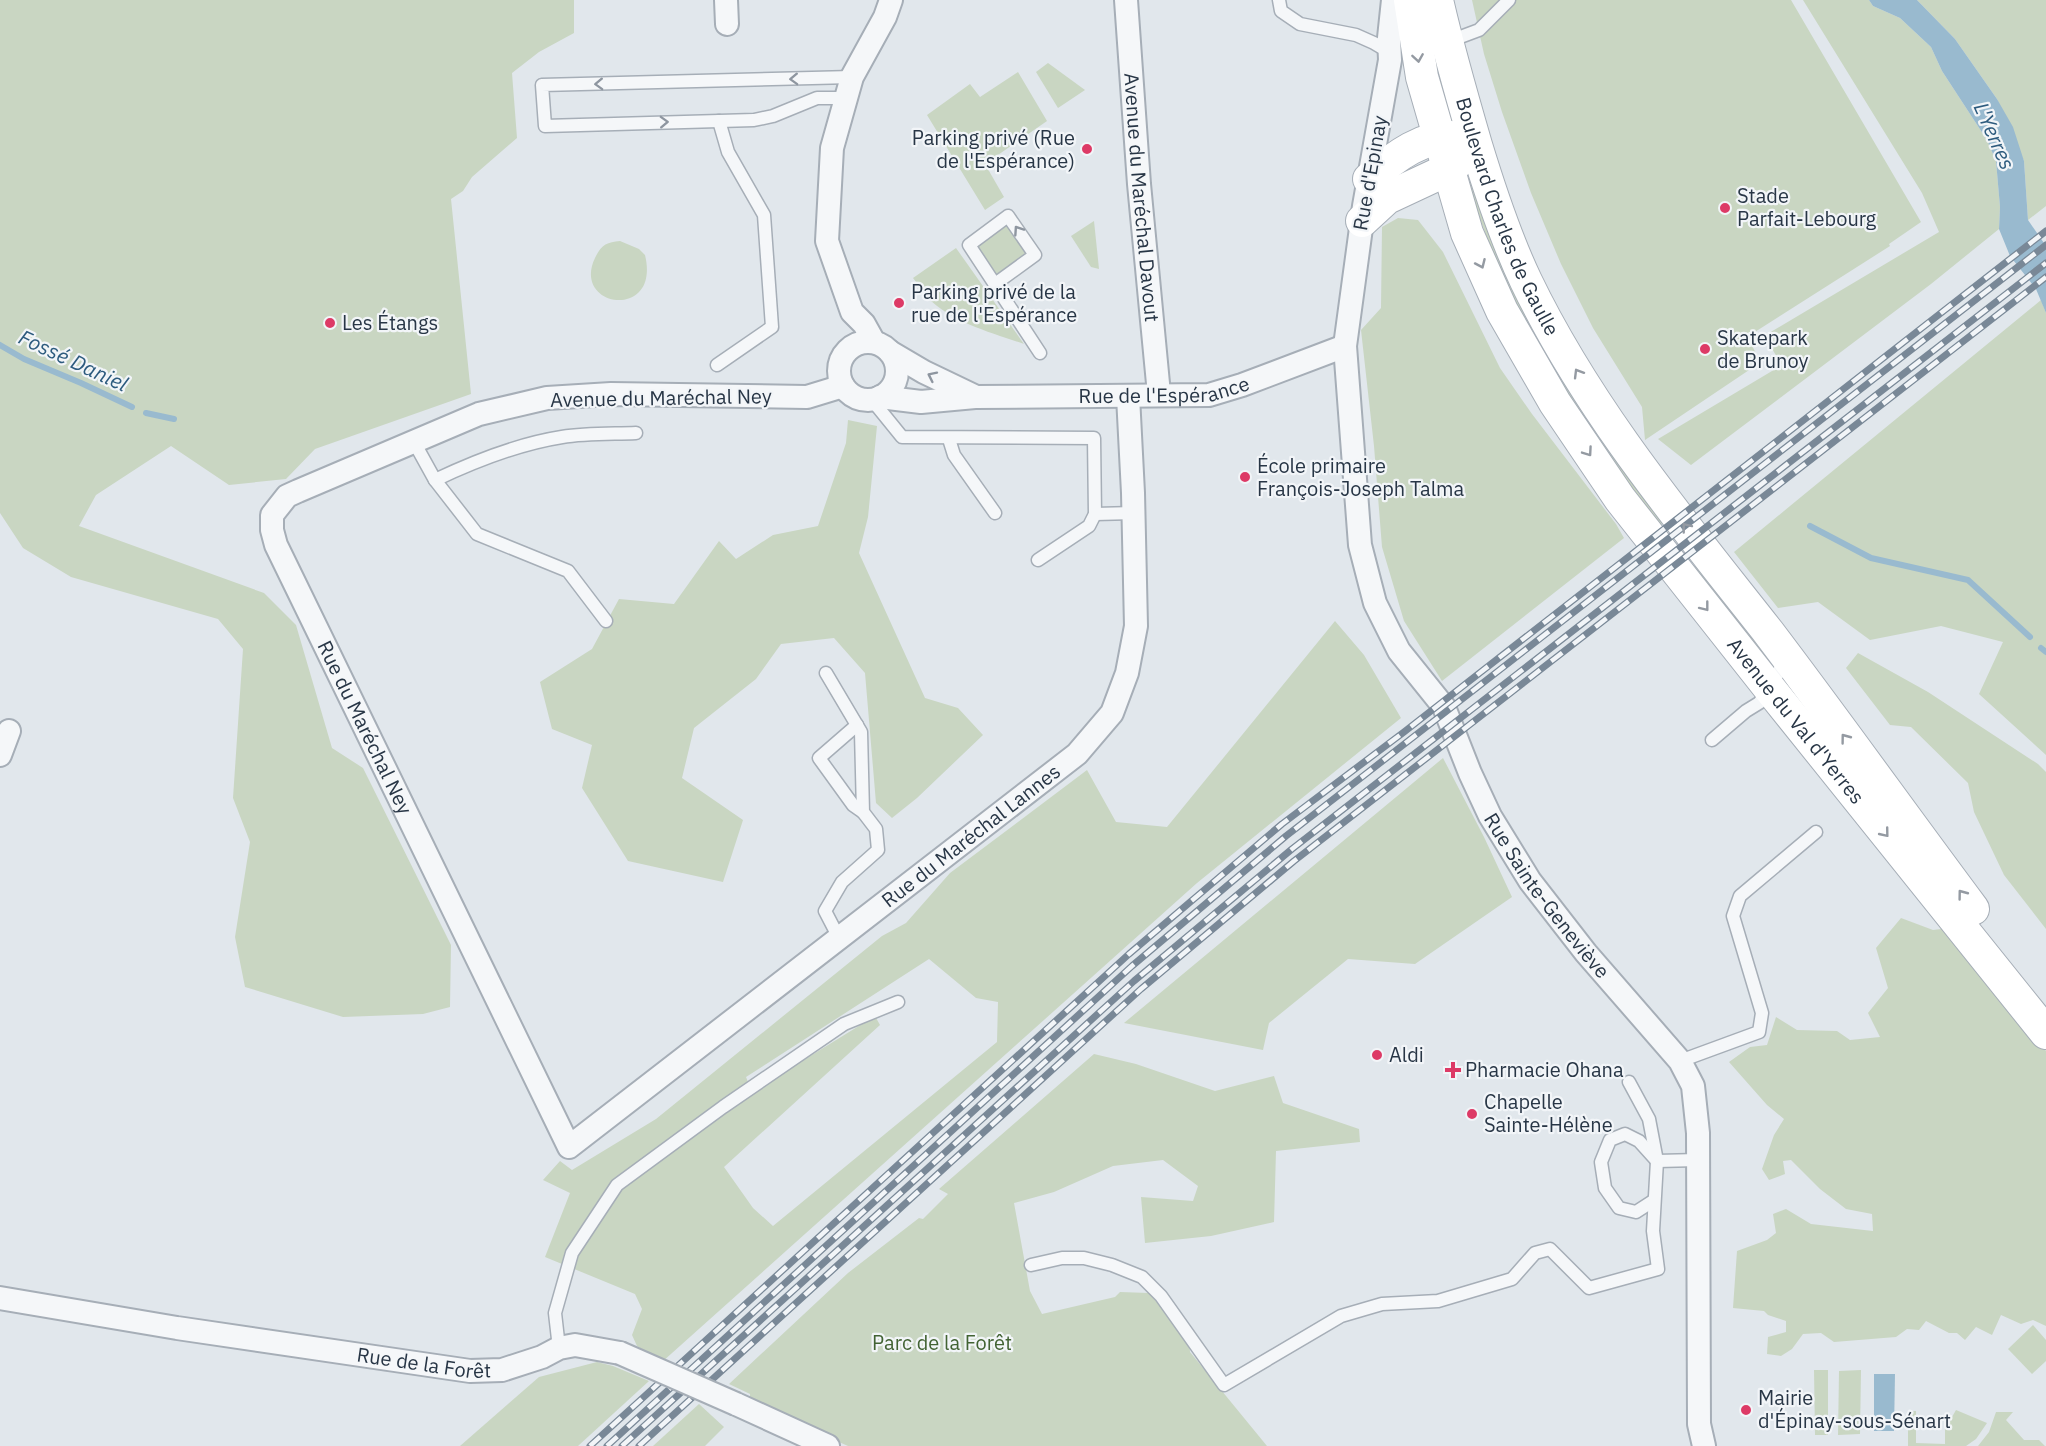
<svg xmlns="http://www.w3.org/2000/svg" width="2046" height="1446" font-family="'IBM Plex Sans',sans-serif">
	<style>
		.green { fill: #c9d6c2; fill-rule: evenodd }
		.water { fill: #99bacf }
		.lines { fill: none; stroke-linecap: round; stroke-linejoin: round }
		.stream { stroke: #99bacf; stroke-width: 6 }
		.service-casing { stroke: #a6aeb7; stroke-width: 15 }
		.minor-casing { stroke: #a6aeb7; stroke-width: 26 }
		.secondary-casing { stroke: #a6aeb7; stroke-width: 34 }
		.service { stroke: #f5f7f9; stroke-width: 12 }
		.minor { stroke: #f5f7f9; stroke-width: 22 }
		.secondary { stroke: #fff; stroke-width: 32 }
		.rail-casing { stroke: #798897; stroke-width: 7 }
		.rail { stroke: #f2f5f8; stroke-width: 4.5; stroke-dasharray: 14; stroke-linecap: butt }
		.minor-bridge-casing { stroke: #a6aeb7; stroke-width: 26; stroke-linecap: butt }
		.minor-bridge { stroke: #f5f7f9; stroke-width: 22 }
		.oneway { stroke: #949aa2 }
		.oneway2 { stroke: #8e96a0 }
		.poi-dot { fill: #dd3a66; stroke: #f2f5f8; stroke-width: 2 }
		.labels { text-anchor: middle; stroke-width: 4.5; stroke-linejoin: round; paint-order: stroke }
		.poi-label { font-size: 20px; fill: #283646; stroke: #f2f5f8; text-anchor: start }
		.street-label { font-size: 20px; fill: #283646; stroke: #f2f5f8 }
		.park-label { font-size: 20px; fill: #426333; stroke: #f2f5f8 }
		.water-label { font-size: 21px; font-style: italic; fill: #2d5b7e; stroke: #f2f5f8 }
	</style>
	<rect width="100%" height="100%" fill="#e1e7ec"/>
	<g class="green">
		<polygon points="0,0 574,0 574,33 539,52 512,73 517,138 472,177 463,191 451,199 471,394 315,449 286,479 229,485 171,446 96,495 79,526 264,593 296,625 332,748 363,768 451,945 450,1007 423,1014 343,1017 245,987 235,937 250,842 233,798 243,649 218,619 71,577 23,548 0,513"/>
		<polygon points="1472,0 1791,0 1921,222 1889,244 1890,246 1747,337 1761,362 1645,440 1642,407 1593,328 1561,264 1531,193 1502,112 1484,54"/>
		<polygon points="1803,0 1869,0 1873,6 1900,18 1931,47 1942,71 1987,140 1996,161 2000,207 1999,229 1931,284 1691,465 1658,439 1782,365 1764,336 1939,232 1922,193"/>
		<polygon points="1917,0 2046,0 2046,206 2028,220 2024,161 1997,99 1955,39"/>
		<polygon points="1048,63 1085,90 1058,108 1036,72"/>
		<polygon points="1018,72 1047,121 985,164 1004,197 985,210 927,115 970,84 980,97"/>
		<path d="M1469,178L1670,517L1655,529C1577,418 1506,310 1467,179Z"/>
		<polygon points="1398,218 1418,220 1443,252 1500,368 1532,414 1616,524 1624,538 1442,681 1404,621 1382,547 1374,446 1361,330 1381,308 1382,227"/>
		<polygon points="1008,221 1030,255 996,279 973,245"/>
		<polygon points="1094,221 1099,269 1091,267 1071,236"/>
		<path d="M620,241L639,249L645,255C661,321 571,308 595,258C601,245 607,242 620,241Z"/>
		<path d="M956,248L1024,344C992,333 951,322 927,297C922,291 918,284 913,278Z"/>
		<polygon points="2041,300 2046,313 2046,755 1979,694 2003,642 1941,626 1870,640 1818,602 1778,608 1734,552"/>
		<polygon points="848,420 877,426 868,517 859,553 925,698 958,708 983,735 917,798 892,818 876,803 865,673 834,638 781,644 756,679 694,728 682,778 743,820 723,882 628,861 582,788 592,745 552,729 540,682 592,649 619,599 674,604 719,541 736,559 773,535 818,526 846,443"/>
		<polygon points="1701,561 1771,654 1768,665 1688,572"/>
		<path d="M1335,621L1364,655L1401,718L1197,883L662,1362L637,1346L632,1335L642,1309L635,1294L545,1257L570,1193L543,1180L560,1161L572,1170L656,1119L882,936L906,923L950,873L1087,770L1116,822L1167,827ZM929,959L976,998L998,1002L997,1042L773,1226L753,1208L724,1167L880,1025L875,1016L752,1092L746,1077Z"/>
		<polygon points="1858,653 1928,692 2038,764 2046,772 2046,929 2004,875 1974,812 1968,783 1911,727 1890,725 1846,668"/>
		<polygon points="1443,758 1484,837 1512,897 1415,964 1348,959 1269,1023 1263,1050 1124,1023"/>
		<polygon points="1901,918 1933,930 1949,928 2046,1051 2046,1326 2033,1320 2021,1324 2001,1315 1992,1335 1976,1327 1965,1340 1957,1333 1949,1333 1926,1321 1919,1330 1907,1329 1896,1337 1834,1342 1821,1333 1803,1334 1792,1349 1781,1356 1767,1354 1768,1337 1786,1332 1786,1321 1768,1315 1764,1311 1733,1308 1737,1251 1767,1240 1776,1233 1773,1214 1786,1209 1811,1224 1873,1231 1872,1214 1846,1209 1820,1189 1791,1160 1783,1161 1785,1174 1769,1180 1762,1169 1774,1135 1784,1119 1767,1105 1729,1062 1750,1047 1767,1045 1776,1017 1797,1030 1837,1031 1850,1040 1880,1037 1868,1013 1888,988 1876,948"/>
		<polygon points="1094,1054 1136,1064 1215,1091 1274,1076 1283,1103 1359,1129 1360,1142 1276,1151 1274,1222 1211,1236 1145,1243 1141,1197 1193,1201 1198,1186 1163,1160 1113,1166 1054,1192 1014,1203 1030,1291 1042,1314 1115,1297 1120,1292 1149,1293 1168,1315 1188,1323 1190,1352 1267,1446 848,1446 758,1406 750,1397 750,1394 729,1384 848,1273 919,1218 923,1219 948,1194 939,1189"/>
		<polygon points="2033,1325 2046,1340 2046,1361 2032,1374 2008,1349"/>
		<polygon points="597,1362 613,1366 649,1381 578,1446 460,1446 539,1377"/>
		<polygon points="1814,1370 1828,1370 1828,1435 1815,1435"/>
		<polygon points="1861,1370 1860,1434 1838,1435 1839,1371"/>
		<polygon points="699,1404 724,1427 705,1446 653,1446"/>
		<polygon points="1956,1410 1987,1423 1976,1439 1966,1446 1908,1446 1908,1411 1916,1411 1916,1443 1945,1444 1945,1419 1952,1417"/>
		<polygon points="1996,1412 2013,1412 2006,1420 2024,1440 2039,1440 2045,1446 1978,1446 1989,1432"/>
	</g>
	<g class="water">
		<polygon points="1869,0 1917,0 1955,39 1997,99 2013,127 2024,161 2028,220 2046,246 2046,313 2036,289 2010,256 1999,229 2000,207 1996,161 1987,140 1942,71 1931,47 1900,18 1873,6"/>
		<polygon points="1874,1374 1895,1374 1894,1431 1874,1431"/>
	</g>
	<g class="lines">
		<g class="stream">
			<polyline points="0,345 24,359 81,383 132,407"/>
			<polyline points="146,413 174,419"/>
			<polyline points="1810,526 1871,558 1968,580 2030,637"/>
			<polyline points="2041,648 2046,652"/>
		</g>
		<g class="service-casing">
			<g id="service">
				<polyline points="1279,0 1281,11 1300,24 1356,35 1374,43 1391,53"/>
				<polyline points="1447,42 1479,30 1509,0"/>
				<polyline points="846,98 817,98 773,116 754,120 545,126 542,85 852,77"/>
				<polyline points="995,284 1035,255 1008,216 969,245 1040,353"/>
				<polyline points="717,365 772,327 764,215 728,152 719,121"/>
				<polyline points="872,400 902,437 1094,438 1095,514 1089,526 1038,560"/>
				<polyline points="949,439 954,455 995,513"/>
				<polyline points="414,442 435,480 477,534 568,571 606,621"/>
				<path d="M435,480C475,461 517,444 562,437C586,433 612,434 636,433"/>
				<polyline points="1095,514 1134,513"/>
				<polyline points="826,673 861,732 863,812 876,829 878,850 842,882 825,911 839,938"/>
				<polyline points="857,725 819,758 853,805 863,812"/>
				<polyline points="1712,740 1746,711 1759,703 1770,689 1786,657"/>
				<polyline points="1680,1061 1759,1032 1762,1013 1733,916 1740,896 1816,832"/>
				<polyline points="1653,1201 1636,1212 1619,1208 1605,1188 1601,1162 1610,1140 1625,1134 1639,1141 1657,1161 1698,1160"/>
				<polyline points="1031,1265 1062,1258 1084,1258 1112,1265 1142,1277 1161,1296 1224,1385 1341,1316 1382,1304 1438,1301 1512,1279 1535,1253 1550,1249 1589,1288 1658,1269 1653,1231 1657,1161 1649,1119 1629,1082"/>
				<polyline points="559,1348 555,1313 572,1253 617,1185 723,1107 844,1024 898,1002"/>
			</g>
		</g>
		<g class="minor-casing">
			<g id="minor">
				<polyline points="726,0 727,24"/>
				<path id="s1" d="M1126,0L1139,184L1159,394"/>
				<path id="s2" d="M1393,0L1389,38L1390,60L1364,206L1345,346L1360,545L1375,603L1399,651L1444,707L1470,773L1490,816L1530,881L1586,953L1680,1061L1693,1086L1698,1133L1699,1424L1704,1446"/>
				<circle cx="868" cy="371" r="29"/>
				<polyline points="874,342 864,324 852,312 827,241 832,148 852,77 885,17 891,0"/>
				<polyline points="890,352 924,372 974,396"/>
				<path id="s3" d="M843,386L807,397L611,394L547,398L479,414L298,491L287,496L272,515V530L276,545L569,1147L1077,754L1112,713L1127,673L1136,626L1133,493L1128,396"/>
				<path id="s4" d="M880,397L921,402L975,397L1209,395L1242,385L1345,346"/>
				<polyline points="0,755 9,731"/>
				<path id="s5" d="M0,1298L177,1328L470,1371L502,1370L542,1357L559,1348L575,1345L620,1353"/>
				<polyline points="736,1404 828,1446"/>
			</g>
		</g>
		<g class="secondary-casing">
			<g id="secondary">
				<path id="s6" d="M1410,0L1422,77L1467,233L1502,311L1555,403L1620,499L1770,689L2046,1033"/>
				<path id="s7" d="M1437,0C1448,49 1462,97 1476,145C1490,191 1505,237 1526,281C1588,410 1681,521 1769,633C1838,724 1905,818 1973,909"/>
				<path d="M1369,179C1393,158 1426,132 1460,138"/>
				<polyline points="1362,221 1387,198 1449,169 1464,157"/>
			</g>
		</g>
		<use href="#service" class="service"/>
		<use href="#minor" class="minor"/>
		<use href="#secondary" class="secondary"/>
		<g class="rail-casing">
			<g id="rail">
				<polyline points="590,1446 1129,954 1282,824 1404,732 2046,231"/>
				<polyline points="607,1446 1132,966 1286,836 2046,245"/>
				<polyline points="622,1446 1134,981 1292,849 2046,263"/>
				<polyline points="639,1446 1141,989 1294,861 2046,277"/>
			</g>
		</g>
		<use href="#rail" class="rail"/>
		<g class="minor-bridge-casing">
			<polyline id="minor-bridge" points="620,1353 736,1404"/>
		</g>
		<use href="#minor-bridge" class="minor-bridge"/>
	</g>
	<defs><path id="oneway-chevron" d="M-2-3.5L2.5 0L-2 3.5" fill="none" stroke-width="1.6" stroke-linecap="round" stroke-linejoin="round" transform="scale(1.5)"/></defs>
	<g class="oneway">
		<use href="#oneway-chevron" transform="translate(1418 58) rotate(81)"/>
		<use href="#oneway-chevron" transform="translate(1481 264) rotate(66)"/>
		<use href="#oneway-chevron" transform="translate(1578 373) rotate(-121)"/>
		<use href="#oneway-chevron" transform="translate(1588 452) rotate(55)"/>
		<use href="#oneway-chevron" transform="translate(1686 527) rotate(-128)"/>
		<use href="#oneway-chevron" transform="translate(1705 607) rotate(52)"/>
		<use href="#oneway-chevron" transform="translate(1845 738) rotate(-127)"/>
		<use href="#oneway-chevron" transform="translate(1885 833) rotate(51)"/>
		<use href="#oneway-chevron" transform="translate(1962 894) rotate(-127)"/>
	</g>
	<g class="oneway2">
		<use href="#oneway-chevron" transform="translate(794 79) rotate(178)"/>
		<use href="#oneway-chevron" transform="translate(599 84) rotate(178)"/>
		<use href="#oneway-chevron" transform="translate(664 122) rotate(-2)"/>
		<use href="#oneway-chevron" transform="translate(1018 230) rotate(-124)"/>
		<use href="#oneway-chevron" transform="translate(932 376) rotate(-154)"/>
	</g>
	<g class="poi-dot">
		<circle cx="1087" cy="149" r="6"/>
		<circle cx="1725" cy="208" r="6"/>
		<circle cx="899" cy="303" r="6"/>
		<circle cx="330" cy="323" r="6"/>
		<circle cx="1705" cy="349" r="6"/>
		<circle cx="1245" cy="477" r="6"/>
		<circle cx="1377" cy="1055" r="6"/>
		<path d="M1450 1061h6v6h6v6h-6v6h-6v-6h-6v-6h6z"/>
		<circle cx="1472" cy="1114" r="6"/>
		<circle cx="1746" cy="1410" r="6"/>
	</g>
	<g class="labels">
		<g class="poi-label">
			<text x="1075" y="145" text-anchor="end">Parking privé (Rue<tspan x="1075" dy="23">de l'Espérance)</tspan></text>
			<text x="1737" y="203">Stade<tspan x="1737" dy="23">Parfait-Lebourg</tspan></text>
			<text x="911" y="299">Parking privé de la<tspan x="911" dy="23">rue de l'Espérance</tspan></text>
			<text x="342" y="330">Les Étangs</text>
			<text x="1717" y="345">Skatepark<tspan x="1717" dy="23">de Brunoy</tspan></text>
			<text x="1257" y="473">École primaire<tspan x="1257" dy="23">François-Joseph Talma</tspan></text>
			<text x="1389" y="1062">Aldi</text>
			<text x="1465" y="1077">Pharmacie Ohana</text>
			<text x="1484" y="1109">Chapelle<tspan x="1484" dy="23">Sainte-Hélène</tspan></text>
			<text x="1758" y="1405">Mairie<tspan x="1758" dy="23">d'Épinay-sous-Sénart</tspan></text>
		</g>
		<g class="street-label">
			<text transform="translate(1370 173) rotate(-80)" y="7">Rue d'Epinay</text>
			<text dy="7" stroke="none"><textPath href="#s1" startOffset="198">Avenue du Maréchal Davout</textPath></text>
			<text dy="7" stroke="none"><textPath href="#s7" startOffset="228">Boulevard Charles de Gaulle</textPath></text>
			<text dy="7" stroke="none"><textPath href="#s4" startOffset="285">Rue de l'Espérance</textPath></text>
			<text transform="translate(661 398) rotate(-1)" y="7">Avenue du Maréchal Ney</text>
			<text dy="7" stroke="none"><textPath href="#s6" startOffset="831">Avenue du Val d'Yerres</textPath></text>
			<text dy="7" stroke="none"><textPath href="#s3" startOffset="834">Rue du Maréchal Ney</textPath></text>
			<text dy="7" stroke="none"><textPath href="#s3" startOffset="1809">Rue du Maréchal Lannes</textPath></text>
			<text dy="7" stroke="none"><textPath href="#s2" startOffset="951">Rue Sainte-Geneviève</textPath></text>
			<text dy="7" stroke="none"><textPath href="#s5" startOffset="429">Rue de la Forêt</textPath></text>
		</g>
		<g class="park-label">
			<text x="942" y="1350">Parc de la Forêt</text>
		</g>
		<g class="water-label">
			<text transform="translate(1994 136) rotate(66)" y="7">L'Yerres</text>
			<text transform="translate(73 361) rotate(25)" y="7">Fossé Daniel</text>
		</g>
	</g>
</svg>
